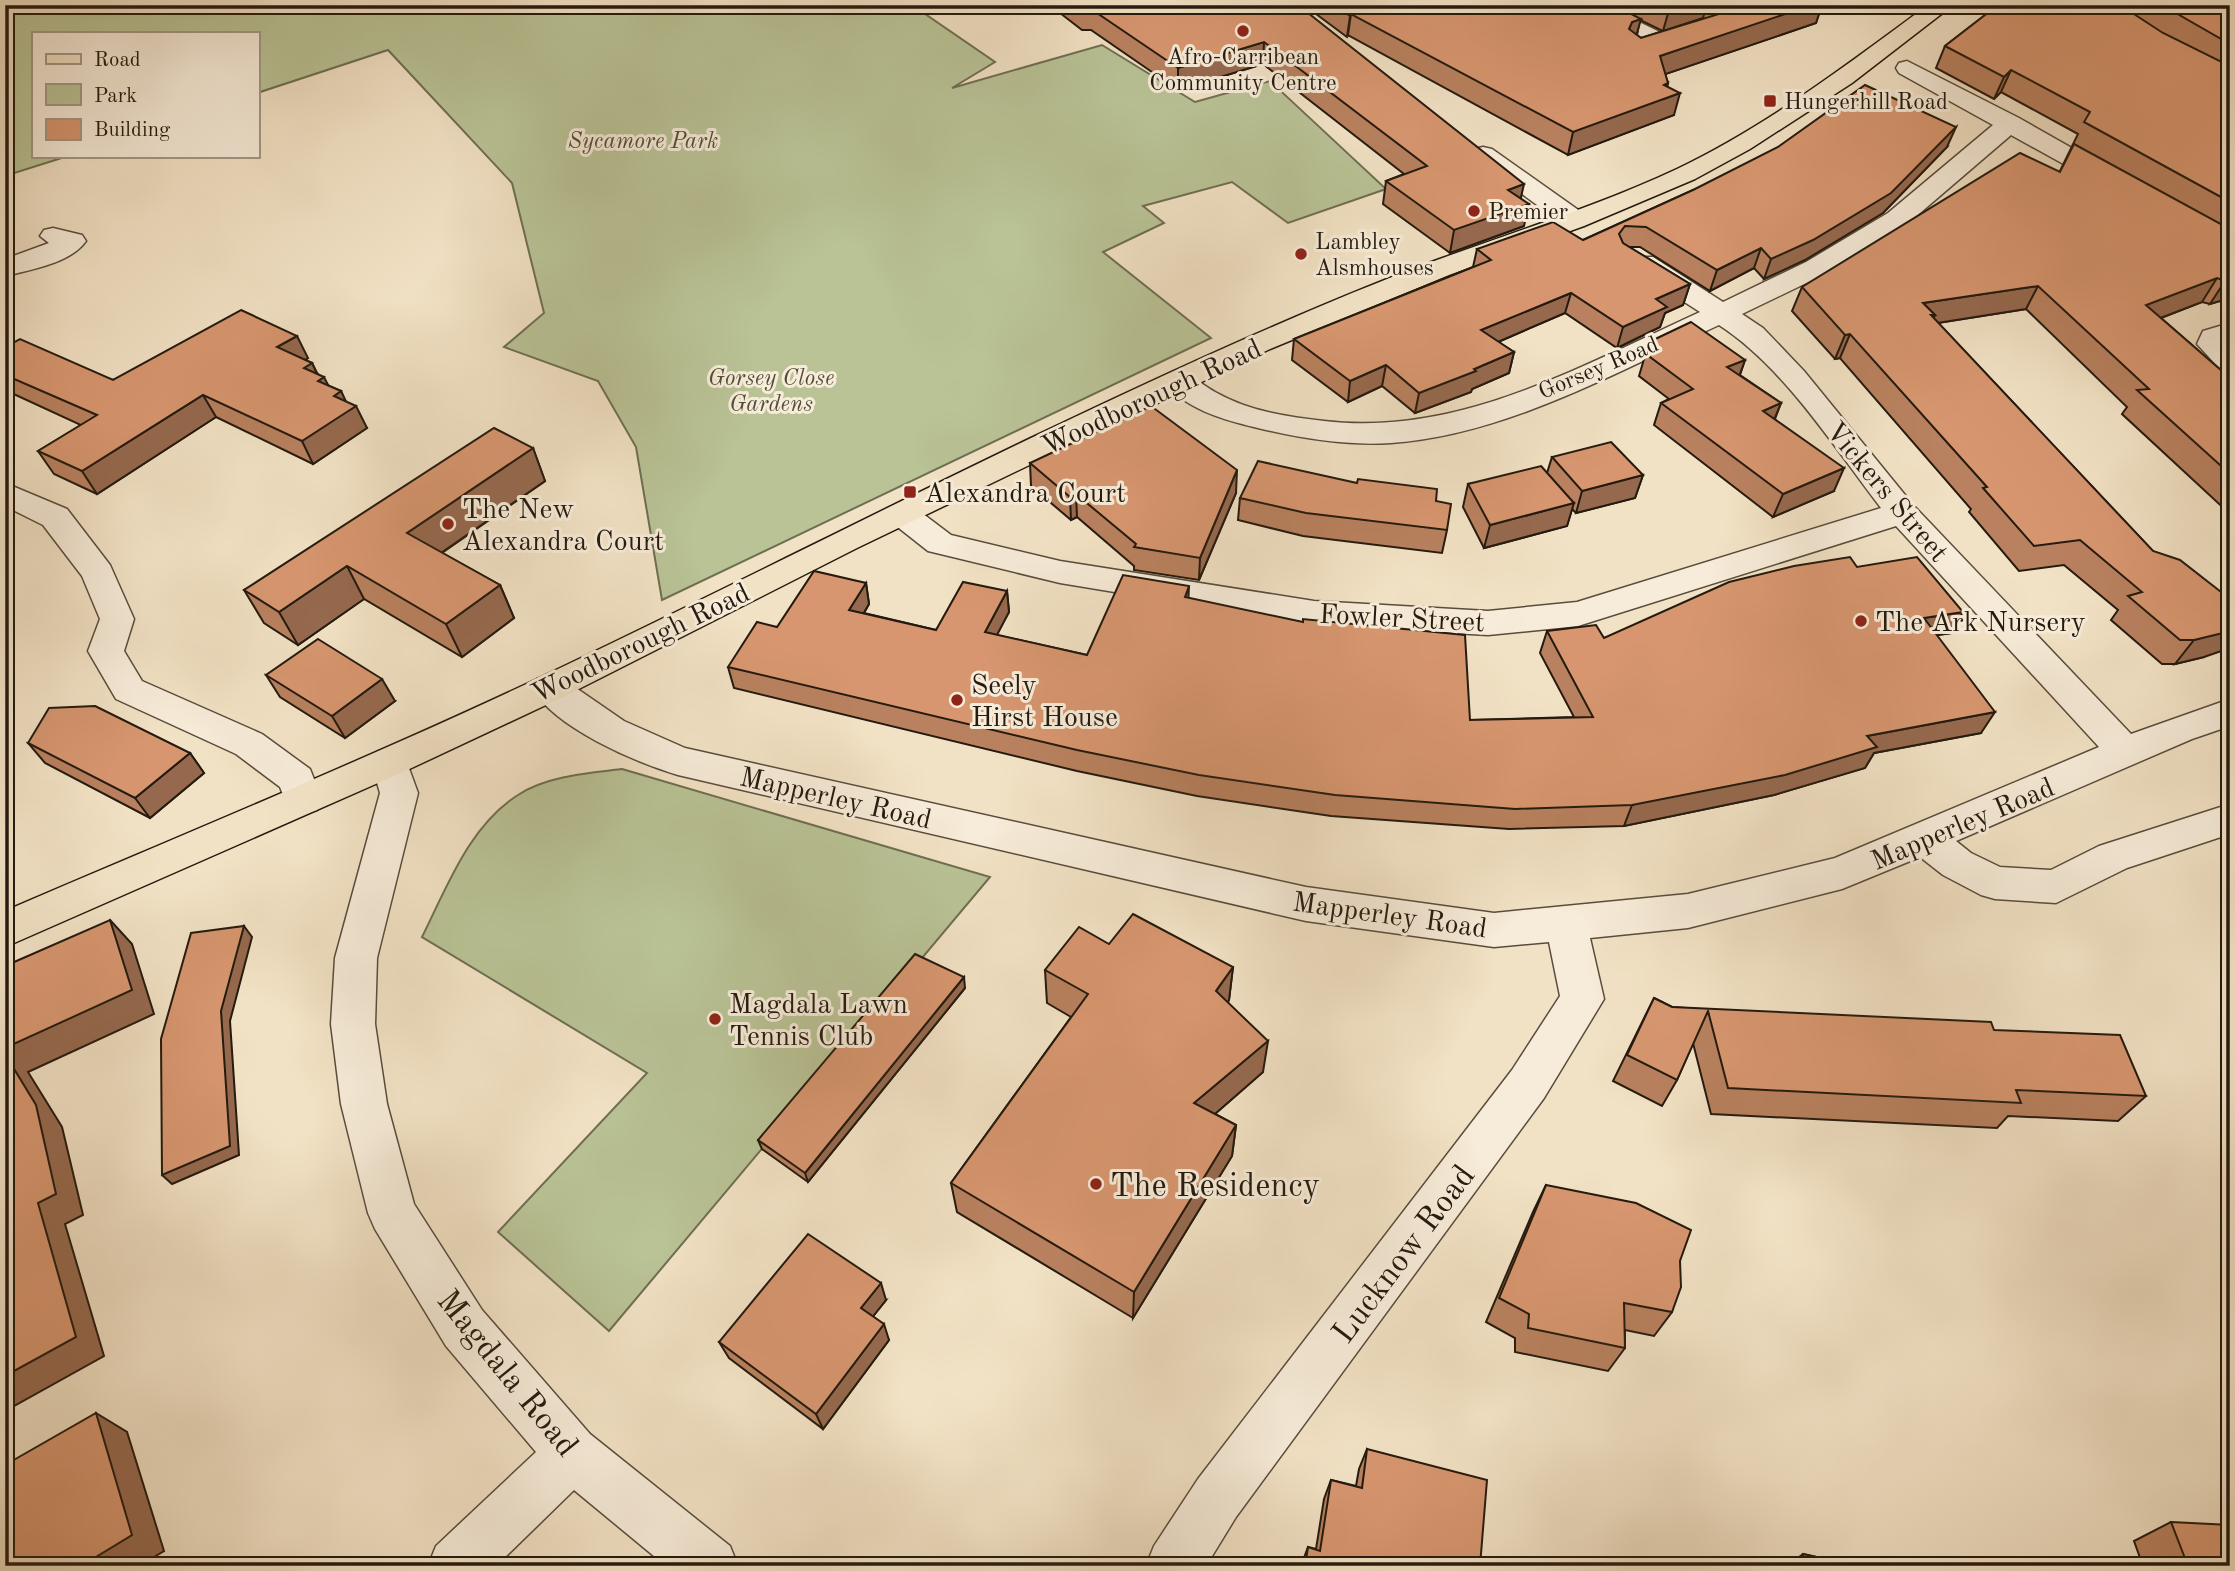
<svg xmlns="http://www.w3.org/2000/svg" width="2235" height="1571" font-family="'Old Standard TT',serif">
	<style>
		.green { fill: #b9c396; stroke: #6e6e52; stroke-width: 2 }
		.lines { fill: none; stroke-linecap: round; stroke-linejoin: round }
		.minor-casing { stroke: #584c3c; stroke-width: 3 }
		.major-casing { stroke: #241a0f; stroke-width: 3 }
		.minor { fill: #f7ecd9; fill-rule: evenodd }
		.major { fill: #f2e2c5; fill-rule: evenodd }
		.wall { fill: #b9815f; stroke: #241a0f; stroke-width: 2; fill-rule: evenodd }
		.shaded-wall { fill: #96694e; stroke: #241a0f; stroke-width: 2 }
		.building { fill: #d7966f; stroke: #241a0f; stroke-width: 2 }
		.poi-dot { fill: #8f2418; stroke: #f7ecd9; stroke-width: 2.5 }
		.labels { text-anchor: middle; stroke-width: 6; stroke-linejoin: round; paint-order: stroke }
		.far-poi-label { font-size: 23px; fill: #241a0f; stroke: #f7ecd9; text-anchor: start }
		.far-park-label { font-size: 23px; font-style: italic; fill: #514d38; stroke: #f7ecd9 }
		.far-street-label { font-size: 23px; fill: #241a0f; stroke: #f7ecd9 }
		.street-label { font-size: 28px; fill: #241a0f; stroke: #f7ecd9 }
		.poi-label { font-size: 28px; fill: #241a0f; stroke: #f7ecd9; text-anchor: start }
		.near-poi-label { font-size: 33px; fill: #241a0f; stroke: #f7ecd9; text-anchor: start }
		.near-street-label { font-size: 33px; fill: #241a0f; stroke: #f7ecd9 }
	</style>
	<rect width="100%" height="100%" fill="#f2e2c5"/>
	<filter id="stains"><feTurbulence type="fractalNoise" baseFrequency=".00286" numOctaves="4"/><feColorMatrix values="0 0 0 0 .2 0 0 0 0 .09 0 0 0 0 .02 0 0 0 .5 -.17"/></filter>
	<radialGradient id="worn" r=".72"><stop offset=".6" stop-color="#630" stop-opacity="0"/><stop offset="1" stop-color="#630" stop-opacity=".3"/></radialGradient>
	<g class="green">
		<polygon points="5,5 912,5 995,62 952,88 1102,45 1195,102 1270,81 1386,189 1288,223 1232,182 1143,206 1164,223 1103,252 1211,338 662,600 636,447 598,381 504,347 544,313 512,183 388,50 257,93 257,33 33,33 33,156 68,156 5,176"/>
		<path d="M622,769L990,877L609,1331L498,1232L647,1073L422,937C447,887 469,826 518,795C547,776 589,773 622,769Z"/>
	</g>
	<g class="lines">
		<g class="minor-casing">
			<g id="minor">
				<polygon points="1575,5 1604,5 1670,37 1673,42 1670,47 1654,47"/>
				<path d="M1907,61L2019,118L2123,177L2127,182L2123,187H2105L2011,135L1906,225L1825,274L1742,314L1763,328L1804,371L1914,506L2131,734L2230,699V726L2192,739L1956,841L1971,853L2000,867L2051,870L2099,846L2230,804V834L2127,868L2056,903L1995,899L1981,895L1943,875L1920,857L1842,889L1688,928L1590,938L1604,999L1544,1098L1236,1517L1206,1566H1146L1154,1546L1198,1479L1512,1070L1560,996L1549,942L1494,947L1306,921L678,775C635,762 555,728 532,688L537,679L550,675L563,679L624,721L685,748L1306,887L1494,913L1688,894L1835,858L2099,747L1896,526L1578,626L1488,635L1314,625L1060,583L928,551L890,521L886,514L890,507L902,503L914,507L951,535L1060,561L1314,601L1488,611L1577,602L1881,508C1834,447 1784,367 1719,325C1616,372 1506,435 1391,443C1345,446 1298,438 1254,427C1224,420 1183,408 1165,382L1169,376C1190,371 1200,384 1217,393C1249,411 1287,417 1324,421C1459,437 1581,366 1700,312L1633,269L1629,263L1633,257H1653L1723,302L1806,262L1888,213L1993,125L1899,73L1896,68L1899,63Z"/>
				<polygon points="1483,147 1492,149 1584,214 1588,220 1584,226 1566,226 1474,159 1471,154 1474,149"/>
				<path d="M53,228L82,235L86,241C71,263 30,270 5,276V259L49,243L40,236L44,230Z"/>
				<polygon points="2230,323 2230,341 2226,342 2230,346 2230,372 2220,369 2197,344 2203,331"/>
				<polygon points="5,483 67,509 110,565 134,619 124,651 142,681 262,734 310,769 322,799 317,810 303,814 289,810 280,787 236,754 116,699 88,651 100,619 82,576 43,525 5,506"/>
				<polygon points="390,748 403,752 418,793 377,958 375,1024 387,1104 414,1204 482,1310 590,1434 730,1546 738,1566 666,1566 574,1490 496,1566 428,1566 436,1546 536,1452 446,1346 375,1229 368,1213 341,1104 331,1024 335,958 380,793 371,762 377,752"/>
			</g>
		</g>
		<g class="major-casing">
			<path id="major" d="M1928,5H1953L1852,83L1750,149L1695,179L1584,226L1449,275L1270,349L857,548L563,697L403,772L5,947V911C182,835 360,762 535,680C774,567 1007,444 1249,337C1311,310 1374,283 1437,260C1517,231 1600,205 1677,169C1767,126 1848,64 1928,5Z"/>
		</g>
		<use href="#minor" class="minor"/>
		<use href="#major" class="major"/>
	</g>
	<g class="wall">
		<polygon points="1030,5 1298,5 1521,198 1524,226 1450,253 1383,204 1386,181 1404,174 1263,64 1178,90 1091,30 1082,30 1051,6 1036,11"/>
		<path d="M1304,5H1822L1816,23L1665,74L1668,83L1667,87L1674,115L1568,155L1348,35L1347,37ZM1640,20L1663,31L1641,38L1637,35Z"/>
		<polygon points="1998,5 2230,5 2230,298 2210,304 2202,302 2161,318 2230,378 2230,514 2122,414 2127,407 2026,309 1938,323 2153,551 2204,657 2175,664 2162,664 2111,620 2118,610 2064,565 2019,571 1969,512 1971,509 1840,358 1835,359 1792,311 1802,287 2060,171 2078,134 2001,92 1994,99 1936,68 1945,46"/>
		<polygon points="1947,147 1883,213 1805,260 1764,279 1754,268 1710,291 1640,247 1629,247 1690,284 1683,305 1665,313 1660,327 1617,348 1565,313 1498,342 1514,352 1509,373 1472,389 1471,392 1415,413 1382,386 1348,402 1292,360 1294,339 1473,267 1477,249 1583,240 1693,190"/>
		<polygon points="1649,342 1745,360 1740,375 1781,403 1775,419 1834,491 1773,517 1654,425 1661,403 1669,399 1639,376"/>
		<polygon points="5,347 113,380 308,358 305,360 312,363 317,373 329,386 341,391 345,401 367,428 313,464 216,417 97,494 54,474 38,451 81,425 5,390"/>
		<polygon points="533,448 545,481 442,553 500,585 514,618 462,657 364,599 298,645 264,623 244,590"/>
		<polygon points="1552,457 1643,475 1635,498 1576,513 1572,509 1567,526 1484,548 1463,507 1468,484 1547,473"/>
		<polygon points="1030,463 1236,493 1199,580 1134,570 1134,566 1077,517 1071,520 1031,486"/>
		<polygon points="1240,498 1436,501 1447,530 1442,553 1303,536 1238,520"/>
		<polygon points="1857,567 1951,633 1937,635 1981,733 1874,753 1865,768 1774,795 1624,826 1509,829 1331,816 1197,796 1077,771 734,688 728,667 777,627 866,583 869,604 864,613 936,630 1007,591 1009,612 996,635 1087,655 1189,598 1470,720 1574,717 1540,653 1547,631 1604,638"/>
		<polygon points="266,675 395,701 345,738 280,697"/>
		<polygon points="28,743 190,753 204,773 150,818 45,763"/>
		<polygon points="1109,944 1233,967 1229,1000 1228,1002 1263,1072 1215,1114 1236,1125 1232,1156 1133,1318 957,1212 951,1183 1071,1017 1047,1003 1045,970"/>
		<polygon points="965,988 808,1182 762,1149 758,1140"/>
		<polygon points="1654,998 1672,1007 1994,1030 2146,1096 2118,1121 2008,1116 1997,1128 1711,1114 1693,1043 1677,1080 1662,1106 1613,1081"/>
		<polygon points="1546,1185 1680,1261 1672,1312 1654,1336 1625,1330 1625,1348 1608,1371 1515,1352 1515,1338 1486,1322 1533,1212"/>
		<polygon points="886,1300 873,1316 889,1340 823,1429 729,1358 719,1342"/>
		<polygon points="1367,1449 1480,1566 1301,1566 1308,1547 1316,1549 1324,1499 1331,1480 1356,1486 1359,1469"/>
		<polygon points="2171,1522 2230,1566 2143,1566 2134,1541"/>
		<polygon points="1803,1554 1857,1566 1787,1566"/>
	</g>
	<g class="shaded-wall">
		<polygon points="1036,5 1051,5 1051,6 1036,11"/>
		<polygon points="1684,5 1707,5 1703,18 1663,31 1669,10"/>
		<polygon points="1800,5 1822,5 1816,23 1654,78 1660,56"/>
		<polygon points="1351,14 1348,35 1347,37 1350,16"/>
		<polygon points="1641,19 1635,40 1629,29 1632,22"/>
		<polygon points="1264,42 1263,64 1178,90 1178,68"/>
		<polygon points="2011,70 2001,92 1994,99 2004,77"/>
		<polygon points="1668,83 1664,99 1680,93 1674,115 1568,155 1573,132"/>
		<polygon points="1956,127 1947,147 1883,213 1805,260 1764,279 1771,259"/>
		<polygon points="1524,184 1519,206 1529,204 1524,226 1450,253 1454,230 1508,190"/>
		<polygon points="1761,248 1754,268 1710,291 1717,270"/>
		<polygon points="2217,278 2202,302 2132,329 2146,305"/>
		<polygon points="2230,279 2230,298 2210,304 2225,281"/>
		<polygon points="1690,284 1683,305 1665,313 1660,327 1617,348 1623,327 1656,299"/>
		<polygon points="2038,286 2026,309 1931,324 1935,315 1923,303"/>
		<polygon points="1571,293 1565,313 1477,351 1481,330"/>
		<polygon points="1850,334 1840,358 1835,359 1845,335"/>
		<polygon points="297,336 308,358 288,370 277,347"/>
		<polygon points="1514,352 1509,373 1472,389 1471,392 1415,413 1419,393"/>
		<polygon points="1745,360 1737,382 1727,367"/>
		<polygon points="312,363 320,380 324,377 335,399 304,368"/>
		<polygon points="1386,365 1382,386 1348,402 1350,381"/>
		<polygon points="341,391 350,410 356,406 367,428 313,464 302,441 334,396"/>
		<polygon points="203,395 216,417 97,494 82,471"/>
		<polygon points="1781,403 1772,425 1763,411"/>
		<polygon points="533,448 545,481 422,566 407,533"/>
		<polygon points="1844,468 1834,491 1773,517 1783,494"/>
		<polygon points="1237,470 1236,493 1199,580 1200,558"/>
		<polygon points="1643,475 1635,498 1576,513 1582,491"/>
		<polygon points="1076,494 1077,517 1071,520 1070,497"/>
		<polygon points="1574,503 1567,526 1484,548 1490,525"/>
		<polygon points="347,566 364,599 298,645 279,612"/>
		<polygon points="866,583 869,604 853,631 849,610"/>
		<polygon points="500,585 514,618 462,657 446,624"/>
		<polygon points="1189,586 1188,607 1185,597"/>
		<polygon points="1007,591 1009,612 987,654 985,632"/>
		<polygon points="1963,612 1951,633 1912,639 1924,618"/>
		<polygon points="2230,630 2230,648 2204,657 2175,664 2194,640"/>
		<polygon points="382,679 395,701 345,738 332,716"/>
		<polygon points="1995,712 1981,733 1874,753 1865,768 1774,795 1624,826 1632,805 1867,736"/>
		<polygon points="190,753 204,773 150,818 135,798"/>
		<polygon points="110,920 132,944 154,1014 28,1072 62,1127 83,1215 65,1224 104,1356 5,1411 5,1376 38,1203 5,1054 5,1048"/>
		<polygon points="244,926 252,937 230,1021 239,1155 172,1184 162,1175"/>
		<polygon points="1233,967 1229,1000 1213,1024 1216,991"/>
		<polygon points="964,977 965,988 808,1182 805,1173"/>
		<polygon points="1268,1041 1263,1072 1192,1134 1194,1103"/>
		<polygon points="1236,1125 1232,1156 1133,1318 1134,1292"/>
		<polygon points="881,1283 886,1300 867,1324 861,1308"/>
		<polygon points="884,1324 889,1340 823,1429 816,1414"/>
		<polygon points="96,1413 127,1432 164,1551 139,1566 81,1566"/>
	</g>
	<g class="building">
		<polygon points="1076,5 1298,5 1524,184 1508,190 1529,204 1454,230 1386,181 1427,166 1264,42 1178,68 1091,9 1081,9"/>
		<polygon points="1335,5 1614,5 1641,19 1632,22 1629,29 1641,38 1719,14 1724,6 1722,5 1812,5 1660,56 1668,83 1664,85 1680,93 1573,132 1351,14 1350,16"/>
		<polygon points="1659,5 1684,5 1669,10"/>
		<polygon points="1998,5 2120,5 2163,33 2230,66 2230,202 2084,122 2090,112 2011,70 2004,77 1945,46"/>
		<polygon points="2162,5 2230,5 2230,44"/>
		<polygon points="1865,85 1956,127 1891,193 1813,240 1771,259 1761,248 1717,270 1646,227 1625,226 1619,234 1623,243 1690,284 1656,299 1667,307 1623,327 1571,293 1481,330 1514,352 1474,369 1476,371 1419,393 1386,365 1350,381 1294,339 1491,260 1477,249 1553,222 1583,240 1693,190 1778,147"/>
		<polygon points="2074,144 2230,229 2230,279 2225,281 2217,278 2146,305 2230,378 2230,474 2137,390 2149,389 2038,286 1923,303 1935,315 1931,315 2153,551 2180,560 2230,599 2230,630 2223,633 2194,640 2180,640 2128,596 2142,592 2080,540 2034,546 1983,488 1987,487 1850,334 1845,335 1802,287 2020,153 2060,172"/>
		<polygon points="241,310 297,336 277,347 312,363 304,368 324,377 318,381 341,391 334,396 356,406 302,441 203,395 82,471 38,451 97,415 5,375 5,347 20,339 113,380"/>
		<polygon points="1691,322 1745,360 1727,367 1781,403 1763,411 1844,468 1783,494 1661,403 1693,389 1646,354 1660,349 1649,342"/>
		<polygon points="1151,406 1237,470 1200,558 1134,547 1136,544 1076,494 1070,497 1030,463"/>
		<polygon points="494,428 533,448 407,533 500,585 446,624 347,566 279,612 244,590"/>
		<polygon points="1611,442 1643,475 1582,491 1552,457"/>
		<polygon points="1258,461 1357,483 1358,479 1437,489 1436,501 1451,504 1447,530 1306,513 1240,498"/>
		<polygon points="1541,466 1574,503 1490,525 1468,484"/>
		<polygon points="1850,557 1857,567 1917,557 1963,612 1924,618 1995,712 1867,736 1877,747 1785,775 1632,805 1515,809 1335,795 1199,775 1077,750 728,667 757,622 777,627 814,571 866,583 849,610 936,630 963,582 1007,591 985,632 1087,655 1123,575 1189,586 1185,597 1303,622 1303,619 1465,635 1470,720 1593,717 1547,631 1596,625 1604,638 1729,582 1794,566"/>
		<polygon points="318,639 382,679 332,716 266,675"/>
		<polygon points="95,706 190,753 135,798 28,743 49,708"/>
		<polygon points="1133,914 1233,967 1216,991 1268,1041 1194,1103 1236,1125 1134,1292 951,1183 1088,994 1045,970 1079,927 1109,944"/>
		<polygon points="110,920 132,990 5,1048 5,966"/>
		<polygon points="244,926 221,1011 230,1146 162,1175 161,1039 191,933"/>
		<polygon points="915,954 964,977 805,1173 758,1140"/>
		<polygon points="1654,998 1672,1007 1991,1022 1994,1030 2120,1035 2146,1096 2016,1090 2021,1103 1728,1088 1708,1011 1677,1080 1627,1055"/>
		<polygon points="5,1054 36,1105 56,1194 38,1203 76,1337 5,1376"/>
		<polygon points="1546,1185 1636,1203 1691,1230 1680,1261 1681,1287 1672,1312 1624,1303 1625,1348 1528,1328 1529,1314 1499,1298"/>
		<polygon points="808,1234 881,1283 861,1308 884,1324 816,1414 719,1342"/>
		<polygon points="96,1413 132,1535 81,1566 5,1566 5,1465"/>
		<polygon points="1367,1449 1487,1480 1480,1566 1305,1566 1308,1547 1320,1551 1331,1480 1362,1488"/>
		<polygon points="2171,1522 2230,1525 2230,1566 2188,1566"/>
		<polygon points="1803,1554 1857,1566 1804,1566"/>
	</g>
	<g class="poi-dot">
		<circle cx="1243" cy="31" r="7"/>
		<rect x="1763" y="94" width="14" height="14" rx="3.5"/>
		<circle cx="1474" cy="211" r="7"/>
		<circle cx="1301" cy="254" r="7"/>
		<rect x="903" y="485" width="14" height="14" rx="3.5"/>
		<circle cx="448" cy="524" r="7"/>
		<circle cx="1861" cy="621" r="7"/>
		<circle cx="957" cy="700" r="7"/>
		<circle cx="715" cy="1019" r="7"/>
		<circle cx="1096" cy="1184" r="7"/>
	</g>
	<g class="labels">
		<g class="far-poi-label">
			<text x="1243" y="64" text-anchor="middle">Afro-Carribean<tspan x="1243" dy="26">Community Centre</tspan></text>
			<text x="1784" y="109">Hungerhill Road</text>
			<text x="1488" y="219">Premier</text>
			<text x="1315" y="249">Lambley<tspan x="1315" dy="26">Alsmhouses</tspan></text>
		</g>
		<g class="far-park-label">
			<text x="643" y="148">Sycamore Park</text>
			<text x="771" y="385">Gorsey Close<tspan x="771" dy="26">Gardens</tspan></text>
		</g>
		<g class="far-street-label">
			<text transform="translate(1598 367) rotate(-23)" y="8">Gorsey Road</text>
		</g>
		<g class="street-label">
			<text transform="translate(1151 396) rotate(-25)" y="10">Woodborough Road</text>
			<text transform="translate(1888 491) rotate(50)" y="10">Vickers Street</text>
			<text transform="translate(1402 617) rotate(3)" y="10">Fowler Street</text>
			<text transform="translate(640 642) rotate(-26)" y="10">Woodborough Road</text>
			<text transform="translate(836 797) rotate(13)" y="10">Mapperley Road</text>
			<text transform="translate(1962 823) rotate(-23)" y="10">Mapperley Road</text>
			<text transform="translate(1390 914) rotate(8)" y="10">Mapperley Road</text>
		</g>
		<g class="poi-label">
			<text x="924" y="502">Alexandra Court</text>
			<text x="462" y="518">The New<tspan x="462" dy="32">Alexandra Court</tspan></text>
			<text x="1875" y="631">The Ark Nursery</text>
			<text x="971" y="694">Seely<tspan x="971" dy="32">Hirst House</tspan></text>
			<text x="729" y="1013">Magdala Lawn<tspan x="729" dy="32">Tennis Club</tspan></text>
		</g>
		<g class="near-poi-label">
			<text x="1110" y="1196">The Residency</text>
		</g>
		<g class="near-street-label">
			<text transform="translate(1402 1253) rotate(-53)" y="12">Lucknow Road</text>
			<text transform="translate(509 1372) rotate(51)" y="12">Magdala Road</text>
		</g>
	</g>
	<rect width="2235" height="1571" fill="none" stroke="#f2e2c5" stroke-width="28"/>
	<rect x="7" y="7" width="2221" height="1557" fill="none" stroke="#241a0f" stroke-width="3.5"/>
	<rect x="14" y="14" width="2207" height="1543" fill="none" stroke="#241a0f" stroke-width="2"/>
	<rect x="32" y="32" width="228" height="126" fill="#f7ecd9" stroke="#a39888" stroke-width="2"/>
	<rect x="46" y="54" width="35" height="10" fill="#f2e2c5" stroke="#a39888" stroke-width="2"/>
	<text x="94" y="66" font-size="21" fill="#241a0f">Road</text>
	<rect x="46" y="84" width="35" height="21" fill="#b9c396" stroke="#a39888" stroke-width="2"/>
	<text x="94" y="102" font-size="21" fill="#241a0f">Park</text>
	<rect x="46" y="119" width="35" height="21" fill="#d7966f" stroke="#a39888" stroke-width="2"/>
	<text x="94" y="136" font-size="21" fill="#241a0f">Building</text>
	<rect width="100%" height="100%" filter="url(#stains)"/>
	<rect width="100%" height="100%" fill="url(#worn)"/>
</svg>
